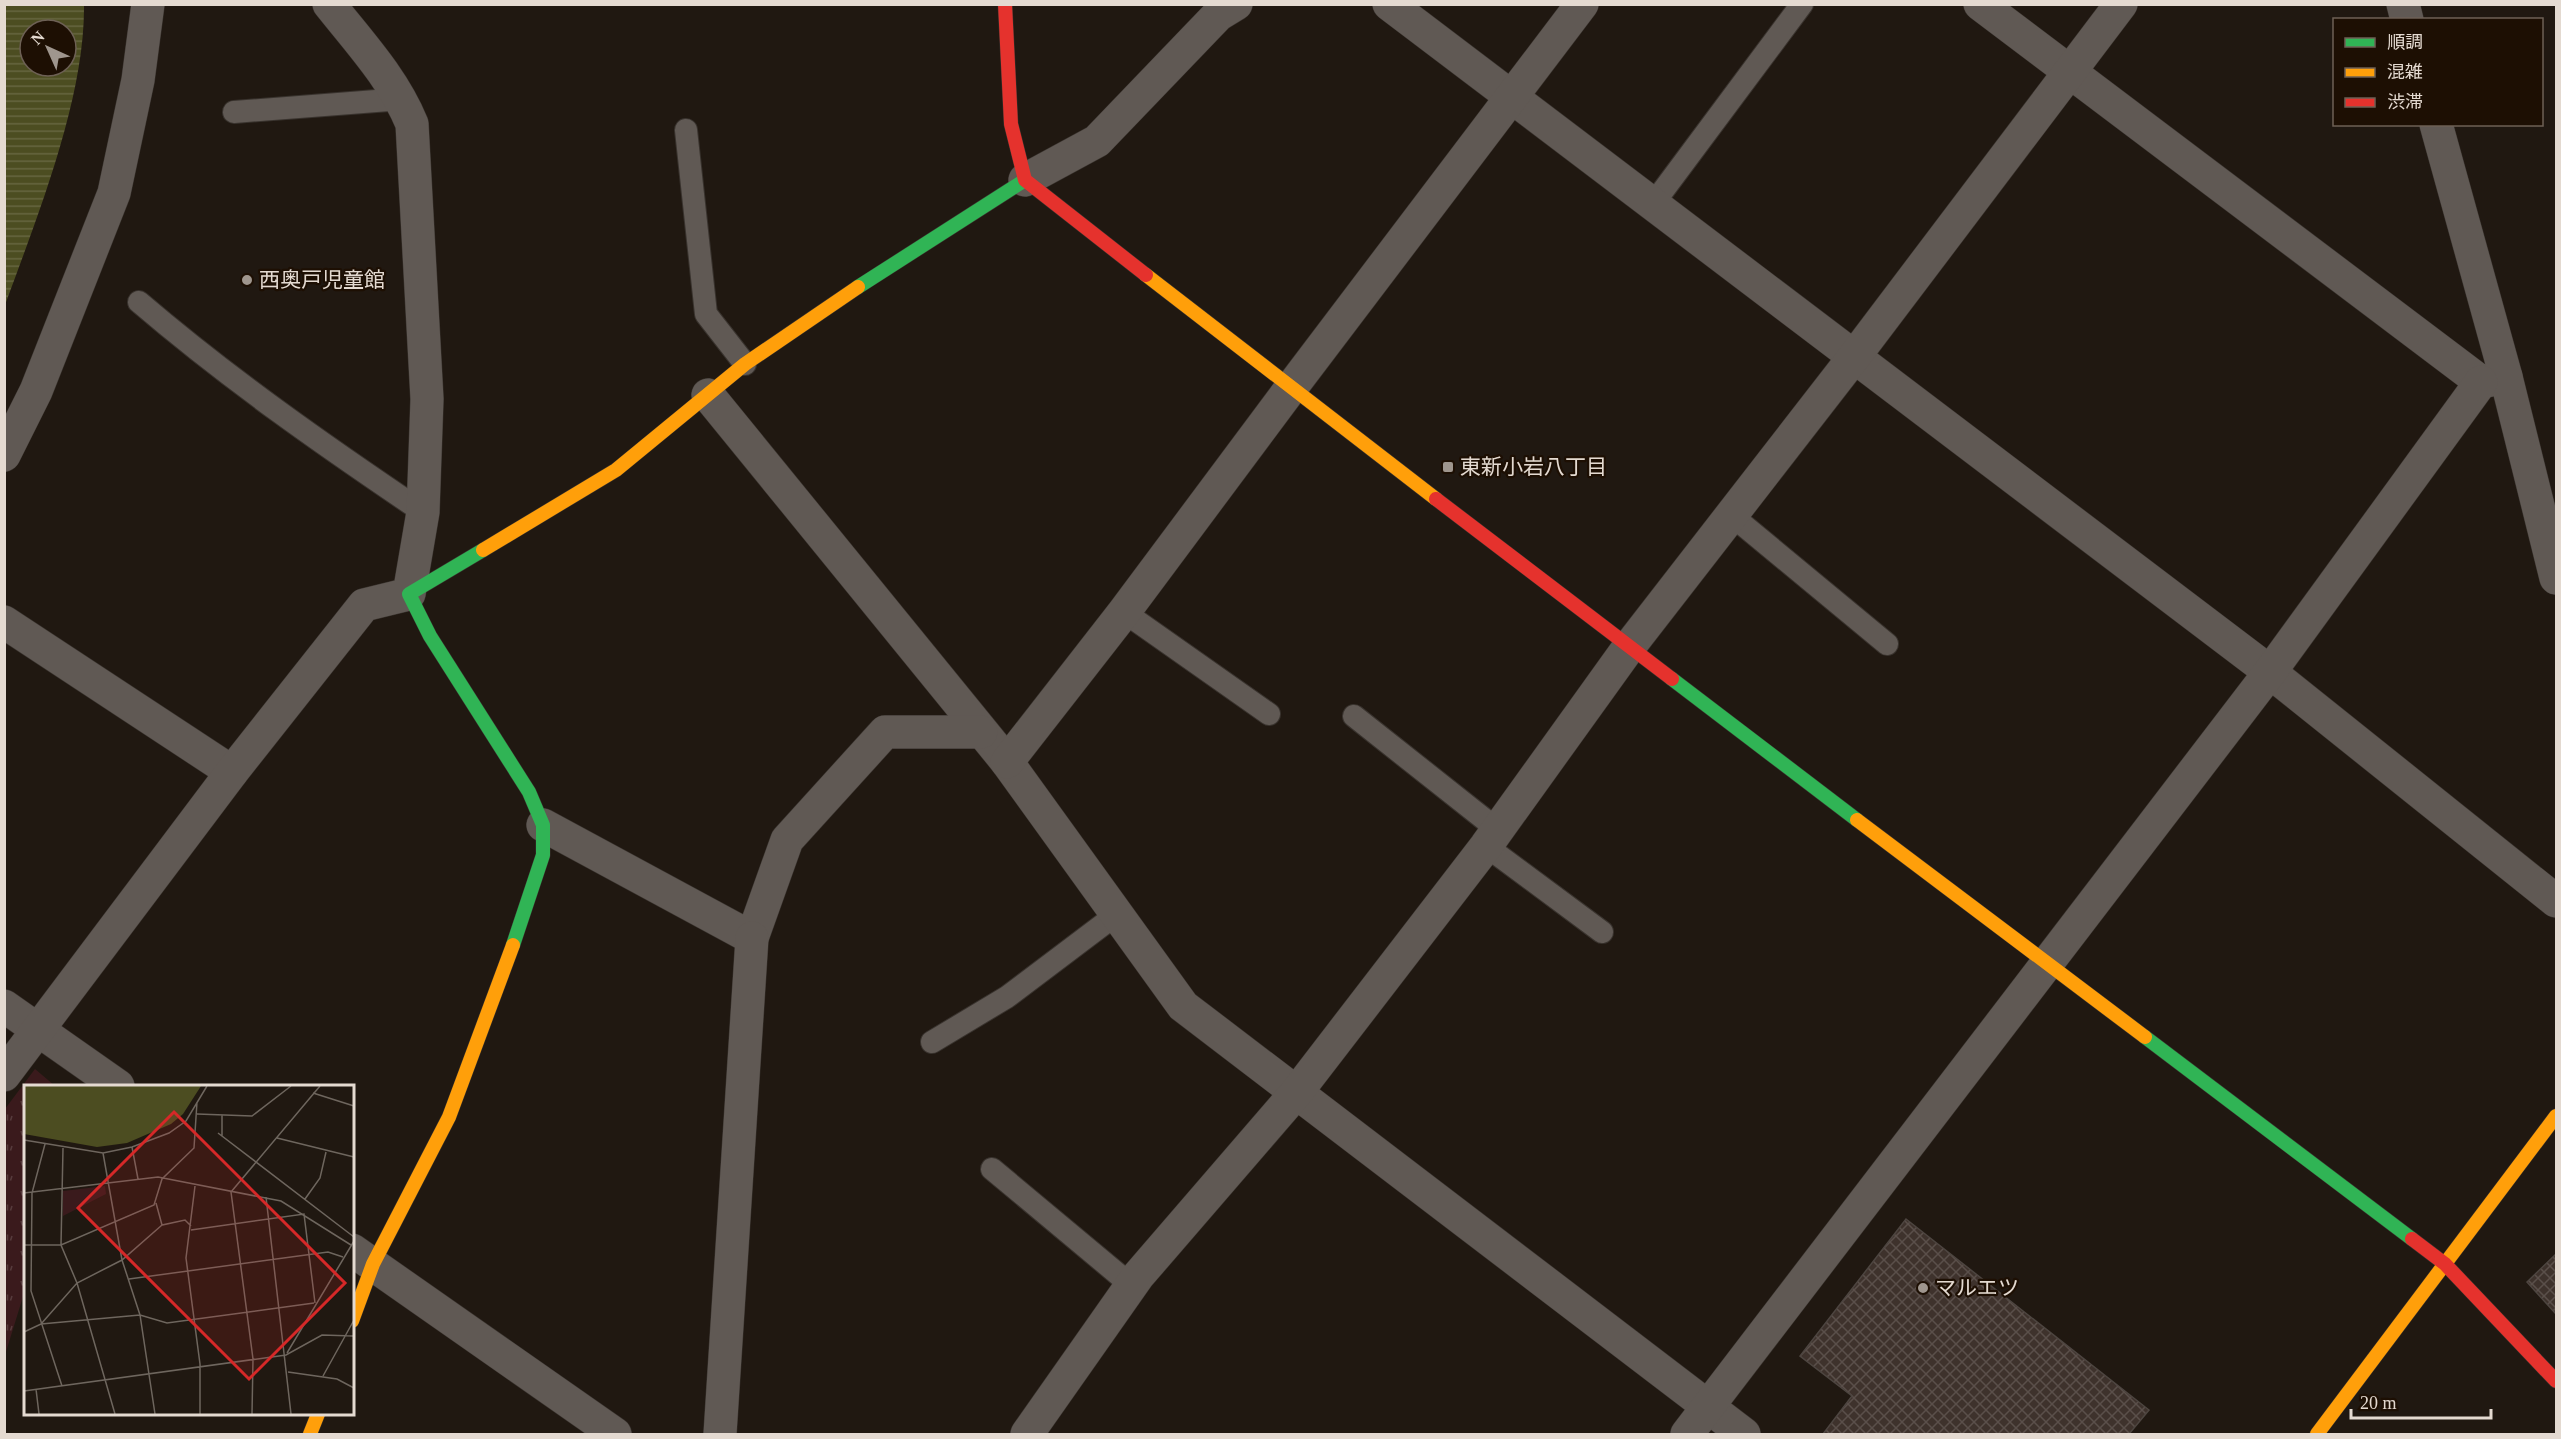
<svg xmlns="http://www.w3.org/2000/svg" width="2561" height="1439" font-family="'Times New Roman','Noto Sans JP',serif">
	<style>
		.park { fill: url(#park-tufts) }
		.water { fill: url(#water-rules); fill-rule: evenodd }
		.building { fill: url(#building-cross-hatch); stroke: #4d4540; stroke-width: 1.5 }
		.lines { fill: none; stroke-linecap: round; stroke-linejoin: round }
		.lane-casing { stroke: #39332e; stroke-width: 24 }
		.street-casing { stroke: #39332e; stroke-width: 34 }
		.fast-casing { stroke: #39332e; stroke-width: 15 }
		.slow-casing { stroke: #39332e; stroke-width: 15 }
		.jam-casing { stroke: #39332e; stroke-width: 15 }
		.lane { stroke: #605954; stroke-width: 22 }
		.street { stroke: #605954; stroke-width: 33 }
		.fast { stroke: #30b455; stroke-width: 14 }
		.slow { stroke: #ff9f0a; stroke-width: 14 }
		.jam { stroke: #e5322d; stroke-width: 14 }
		.poi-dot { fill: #9f968e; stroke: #1d0f03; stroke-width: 2 }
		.labels { text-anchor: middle; stroke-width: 4.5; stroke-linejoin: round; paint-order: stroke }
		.poi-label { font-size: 21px; fill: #e4dad1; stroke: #1d0f03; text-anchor: start }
		.inset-road { fill: none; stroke: #6e665e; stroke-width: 1.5 }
		.view { fill: #d62828; fill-opacity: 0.15; stroke: #d62828; stroke-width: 3 }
		.inset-edge { fill: none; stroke: #e4dad1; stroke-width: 3 }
	</style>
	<defs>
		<pattern id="park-tufts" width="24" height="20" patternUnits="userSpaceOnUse" patternTransform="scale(1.5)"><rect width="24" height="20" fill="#3a1a1c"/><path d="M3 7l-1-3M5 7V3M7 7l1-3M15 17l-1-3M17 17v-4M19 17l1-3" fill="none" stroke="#563b3c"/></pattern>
		<pattern id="water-rules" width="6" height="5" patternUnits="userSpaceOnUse" patternTransform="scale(1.5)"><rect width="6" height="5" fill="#4c4d21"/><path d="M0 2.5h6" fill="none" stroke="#666640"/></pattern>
		<pattern id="building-cross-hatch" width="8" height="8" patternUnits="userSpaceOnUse" patternTransform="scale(1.5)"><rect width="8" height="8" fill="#3e322c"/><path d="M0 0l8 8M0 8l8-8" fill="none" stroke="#5a4f4a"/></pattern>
	</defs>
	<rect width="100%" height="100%" fill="#201811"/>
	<polygon class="park" points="35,1069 55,1086 26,1086 25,1290 5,1355 5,1109"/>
	<path class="water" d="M5,4L84,5C85,99 37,217 5,305ZM30,30H66V66H30Z"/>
	<g class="building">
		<polygon points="1906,1219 2149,1410 2129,1434 1823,1434 1852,1396 1800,1356"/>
		<polygon points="2556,1254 2556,1314 2527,1282"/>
	</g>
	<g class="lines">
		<g class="lane-casing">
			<g id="lane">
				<polyline points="234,112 402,99"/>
				<polyline points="686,130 706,314 745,364"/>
				<polyline points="1653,204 1802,4"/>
				<path d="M139,302C229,379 325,446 423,512"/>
				<polyline points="1730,514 1887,644"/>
				<polyline points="1124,612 1269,714"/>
				<polyline points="1354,716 1498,830"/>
				<polyline points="1486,846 1602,932"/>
				<polyline points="932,1042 1007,997 1117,914"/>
				<polyline points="992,1169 1131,1285"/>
			</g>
		</g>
		<g class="street-casing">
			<g id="street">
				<polyline points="1389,4 2270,672 2556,901"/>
				<polyline points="1980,4 2481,382 2506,377"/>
				<polyline points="2403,4 2407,20"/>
				<polyline points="2436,124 2506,377 2556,578"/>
				<polyline points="1025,180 1097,141 1218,15 1236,4"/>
				<polyline points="708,395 1007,762 1183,1006 1744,1434"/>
				<polyline points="4,455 36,391 114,193 138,80 148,4"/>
				<polyline points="4,622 232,772"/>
				<polyline points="1007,762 1124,612 1291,388 1582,4"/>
				<polyline points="543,825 752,938 787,840 885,732 981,732"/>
				<polyline points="4,1006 118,1086"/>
				<path d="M4,1075L232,772L364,605L409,594L423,512L427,399L412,124C393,78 360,43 329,4"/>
				<polyline points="352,1250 615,1434"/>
				<polyline points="720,1434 752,938"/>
				<polyline points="1027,1434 1138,1276 1296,1093 1486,846 1629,647 1854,357 2121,4"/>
				<polyline points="1687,1434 2270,672 2481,382"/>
			</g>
		</g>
		<g class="fast-casing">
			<g id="fast">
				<polyline points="858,287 1025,180"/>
				<polyline points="483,550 409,594 430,636 529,792 543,825 543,855 513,945"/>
				<polyline points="1672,679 1857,820"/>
				<polyline points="2145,1037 2412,1239"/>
			</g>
		</g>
		<g class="slow-casing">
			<g id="slow">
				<polyline points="1146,275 1436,499"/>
				<polyline points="483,550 616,470 745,364 858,287"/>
				<polyline points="1857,820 2145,1037"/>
				<polyline points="352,1321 373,1264 449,1117 513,945"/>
				<polyline points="310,1434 318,1414"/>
				<polyline points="2317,1434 2556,1116"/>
			</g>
		</g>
		<g class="jam-casing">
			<g id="jam">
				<polyline points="1005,4 1011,124 1025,180 1146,275"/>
				<polyline points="1436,499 1672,679"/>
				<polyline points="2412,1239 2445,1264 2556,1381"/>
			</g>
		</g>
		<use href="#lane" class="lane"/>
		<use href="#street" class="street"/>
		<use href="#fast" class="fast"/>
		<use href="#slow" class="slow"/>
		<use href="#jam" class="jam"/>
	</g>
	<g class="poi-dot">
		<circle cx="247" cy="280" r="6"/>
		<rect x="1442" y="461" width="12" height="12" rx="3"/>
		<circle cx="1923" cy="1288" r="6"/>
	</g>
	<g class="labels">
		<g class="poi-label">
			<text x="259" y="287">西奥戸児童館</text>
			<text x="1460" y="474">東新小岩八丁目</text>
			<text x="1935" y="1295">マルエツ</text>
		</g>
	</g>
	<g transform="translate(24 1085)">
		<rect width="330" height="330" fill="#201811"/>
		<path d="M81,101L82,109L39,131V106Z" fill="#3a1a1c"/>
		<path d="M0,1H177L159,29L147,39L103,58L73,62L0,49Z" fill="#4c4d21"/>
		<path class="inset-road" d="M289,8L330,21M173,29L228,31L267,1M194,48L330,152M198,51V30M253,53L330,72M0,55L79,68L108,62L145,48L162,36L183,1M21,59L8,108L7,206L38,301M108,62L114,94M39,63L37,160L53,198L91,329M79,68L98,175L116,230L131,329M171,101L162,173L176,279V329M0,108L134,92L257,116L327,160M242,112L267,329M281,114L296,93L302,67M132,118L138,140L161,135L167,141M167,145L280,129L291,218M0,160H37L130,120L138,94L170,63L173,17M105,194L304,167L319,172M17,239L53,198L98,175L138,140M0,247L17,239L116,230L143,238L290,218M263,268L330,156M264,287L313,294L330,303M299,291L330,235M12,304L15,329M0,306L262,270L298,250L330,251M228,329L229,274L207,107L296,1"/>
		<path class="view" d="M150,27L321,198L225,294L54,123Z"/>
		<rect width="330" height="330" class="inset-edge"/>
	</g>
	<rect width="2561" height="1439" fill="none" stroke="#e4dad1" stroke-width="12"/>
	<rect x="2333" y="18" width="210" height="108" fill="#1d0f03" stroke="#6d6055" stroke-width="1.5"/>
	<rect x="2345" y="38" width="30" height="9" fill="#30b455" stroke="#6d6055" stroke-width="1.5"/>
	<text x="2387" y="48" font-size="18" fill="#e4dad1">順調</text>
	<rect x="2345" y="68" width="30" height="9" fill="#ff9f0a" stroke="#6d6055" stroke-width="1.5"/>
	<text x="2387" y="78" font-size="18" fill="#e4dad1">混雑</text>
	<rect x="2345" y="98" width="30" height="9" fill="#e5322d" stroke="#6d6055" stroke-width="1.5"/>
	<text x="2387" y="108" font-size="18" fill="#e4dad1">渋滞</text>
	<g transform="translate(48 48) rotate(315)"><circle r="28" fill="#1d0f03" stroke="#6d6055" stroke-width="1.5"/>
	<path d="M0-4.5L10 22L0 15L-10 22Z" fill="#9f968e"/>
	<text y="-9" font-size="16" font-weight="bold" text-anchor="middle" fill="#e4dad1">N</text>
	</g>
	<path d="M2351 1409v9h140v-9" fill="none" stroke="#e4dad1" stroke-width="3"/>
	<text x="2360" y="1409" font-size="18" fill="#e4dad1" stroke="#1d0f03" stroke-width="4.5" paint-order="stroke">20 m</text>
</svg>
